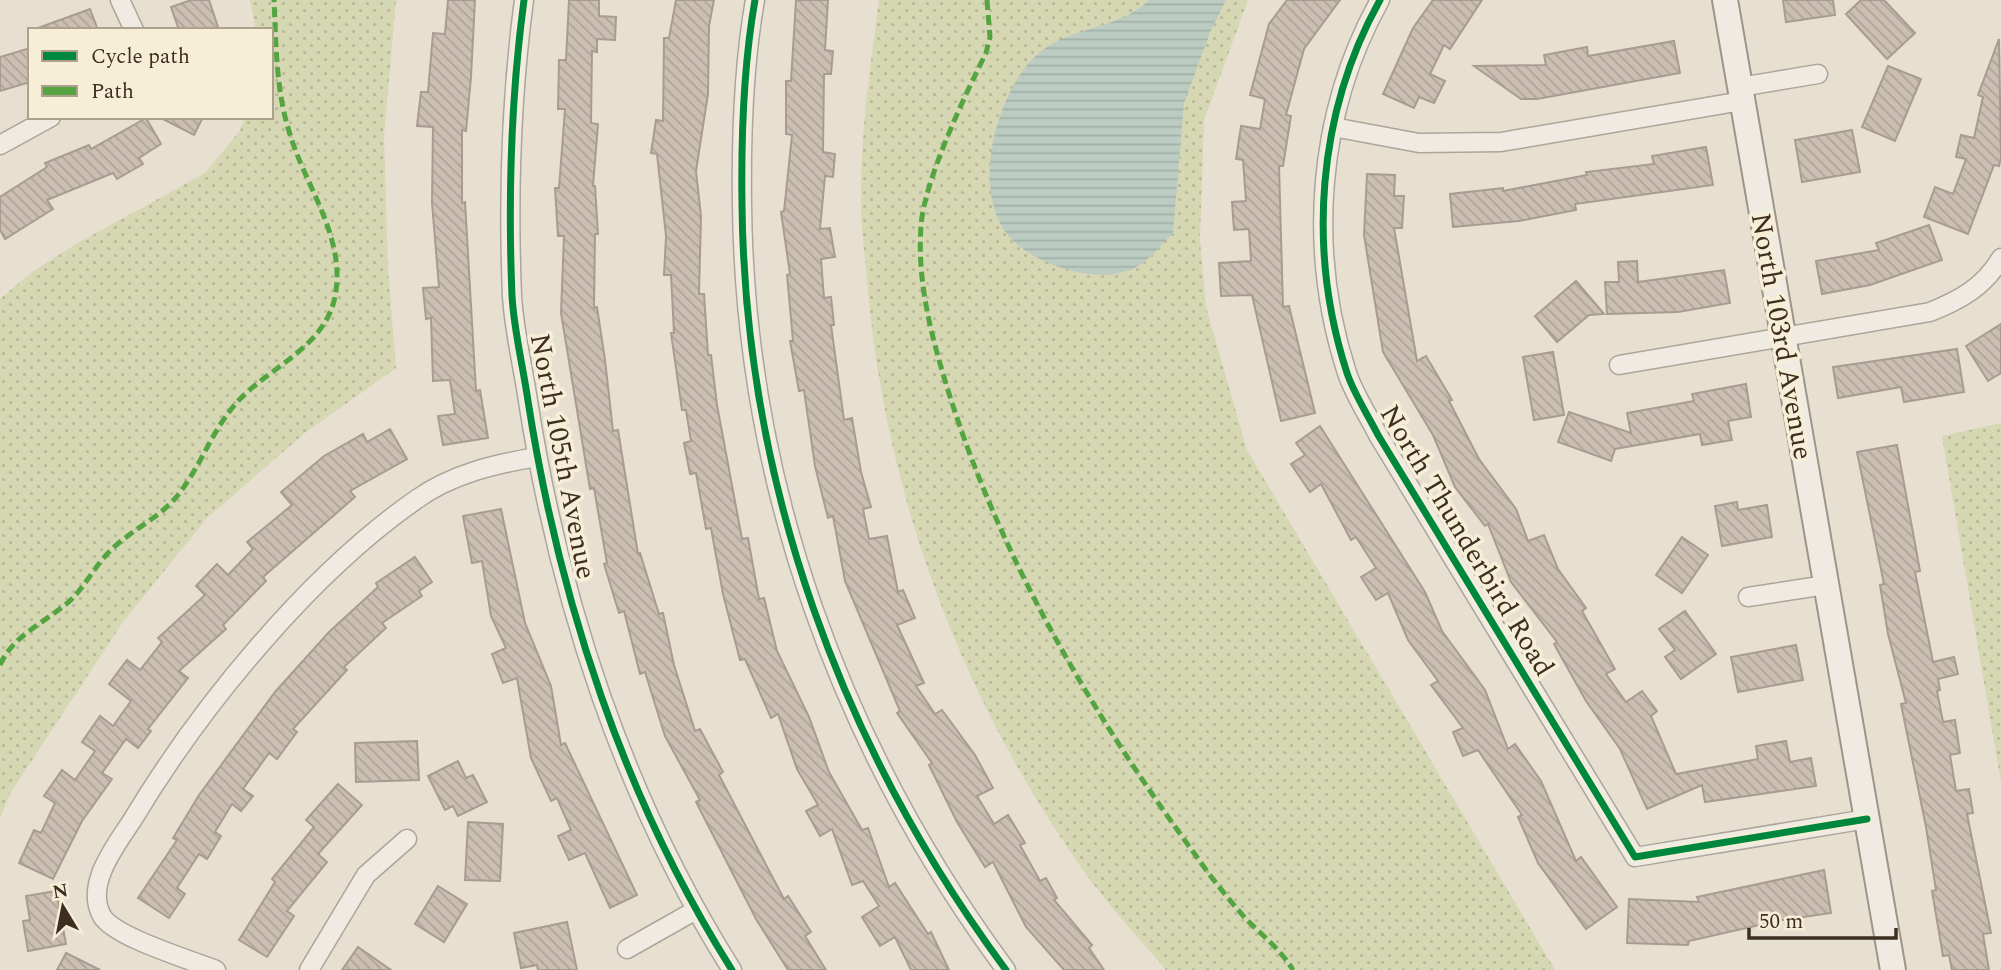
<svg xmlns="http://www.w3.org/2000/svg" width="2001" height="970" font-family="Spectral,serif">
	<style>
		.grass { fill: url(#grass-dots) }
		.water { fill: url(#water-rules) }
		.building { fill: url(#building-back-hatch); stroke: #a89c90; stroke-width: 2 }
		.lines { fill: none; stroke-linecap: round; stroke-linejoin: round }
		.street-casing { stroke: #ada599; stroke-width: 21 }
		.secondary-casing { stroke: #9c958a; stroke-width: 28 }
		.street { stroke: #efebe3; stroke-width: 18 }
		.secondary { stroke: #efebe3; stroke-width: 24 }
		.quiet { stroke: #54a441; stroke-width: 5; stroke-dasharray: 10 5; stroke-linecap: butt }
		.cycleway-casing { stroke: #f7eed8; stroke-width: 11 }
		.cycleway { stroke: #00873e; stroke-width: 7 }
		.labels { text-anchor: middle; stroke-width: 7; stroke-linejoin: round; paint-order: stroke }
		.street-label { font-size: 28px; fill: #3d2e20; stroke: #f7eed8 }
	</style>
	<defs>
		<pattern id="grass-dots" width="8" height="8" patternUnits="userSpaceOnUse" patternTransform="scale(1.75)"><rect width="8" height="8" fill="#d6d7b3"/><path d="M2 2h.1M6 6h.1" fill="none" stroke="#b9b99a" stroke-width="1.8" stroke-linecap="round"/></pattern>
		<pattern id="water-rules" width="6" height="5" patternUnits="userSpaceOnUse" patternTransform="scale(1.75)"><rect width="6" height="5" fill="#bcccc2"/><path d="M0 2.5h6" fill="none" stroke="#a2b0a6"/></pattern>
		<pattern id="building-back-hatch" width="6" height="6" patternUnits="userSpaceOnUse" patternTransform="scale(1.75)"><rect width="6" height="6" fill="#cbbfb2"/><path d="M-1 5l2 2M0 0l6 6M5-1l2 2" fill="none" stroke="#afa499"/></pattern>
	</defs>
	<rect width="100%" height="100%" fill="#e7e0d1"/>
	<g class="grass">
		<polygon points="250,0 396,0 384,136 388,269 396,368 305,433 207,518 123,622 11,792 0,818 0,299 32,272 76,244 205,173 239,132 246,117 271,117 271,30 256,30"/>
		<path d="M879,0H1248L1204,120L1200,240L1206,307L1247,450L1555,970H1166C1141,940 1114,912 1091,881C963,705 884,495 867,279C865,255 861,230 861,205C860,136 870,68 879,0Z"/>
		<polygon points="2001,423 2001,782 1942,436"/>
	</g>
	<path class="water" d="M1149,0H1226L1211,30L1184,103L1173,233C1162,244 1151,258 1138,266C1101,289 1021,263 1001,225C976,178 996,103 1028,64C1061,24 1116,33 1149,0Z"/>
	<g class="building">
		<polygon points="191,0 209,0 219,30 179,30 171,7"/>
		<polygon points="448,0 475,0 471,77 466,131 462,130 462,203 465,202 476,391 480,390 488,438 443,445 438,416 455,414 450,380 433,381 431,318 426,319 423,288 439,287 432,203 433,127 417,126 421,92 428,92 433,33 445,34"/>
		<polygon points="569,0 599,0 599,16 616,17 615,40 597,39 597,52 592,51 591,123 598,124 593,186 595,186 598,234 595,234 594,308 597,307 605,360 613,431 618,430 638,554 640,553 659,614 663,613 674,665 695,731 700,729 723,772 719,775 784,899 788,896 811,932 805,936 826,970 788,970 756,919 696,802 700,800 665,736 645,672 640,674 624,611 619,613 604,564 607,563 594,488 590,489 561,313 564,236 558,236 555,188 559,188 565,109 558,109 559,60 566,60"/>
		<polygon points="676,0 714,0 709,26 708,94 696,171 701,216 699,294 704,294 708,355 711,355 717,405 742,539 748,538 759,599 764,598 777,651 809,717 829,772 862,830 868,828 889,887 895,883 928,934 931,932 949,970 911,970 895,937 880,946 862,917 879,906 863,881 852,885 832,829 820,836 806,811 818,805 797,769 778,714 771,718 745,659 740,660 723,594 711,528 706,529 696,473 690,474 684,443 691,441 686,410 682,410 671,333 674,333 671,275 664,275 666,236 657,154 651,153 656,120 663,121 664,38 669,38"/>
		<polygon points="796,0 828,0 825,50 833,51 831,74 824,74 823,152 835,154 833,177 825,176 820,229 830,228 835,257 821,259 824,298 831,297 834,325 831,325 844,420 852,418 861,472 871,507 863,509 869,539 887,536 898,592 903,590 915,618 897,625 924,683 916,686 935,714 942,710 975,755 993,788 977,796 994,824 1008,815 1025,843 1020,845 1040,881 1046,878 1057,898 1054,900 1092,945 1089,948 1104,970 1064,970 1026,927 993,862 985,867 957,822 929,765 932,763 897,713 900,711 845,581 833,516 828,518 815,466 804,390 799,391 790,341 793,341 787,275 790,274 781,212 784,211 792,135 786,134 786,81 791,81"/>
		<polygon points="1287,0 1340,0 1304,49 1286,115 1291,116 1283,166 1279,166 1283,307 1289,306 1315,413 1281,421 1252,295 1221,296 1219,263 1251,261 1249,229 1234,230 1232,202 1246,201 1243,160 1236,159 1241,126 1260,129 1265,99 1250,95 1269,24"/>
		<polygon points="1433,0 1482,0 1450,49 1444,45 1430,74 1445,81 1434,103 1419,97 1414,108 1383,94 1413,28"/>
		<polygon points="1783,0 1833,0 1835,15 1786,22"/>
		<polygon points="1861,0 1884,0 1915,33 1887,59 1846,14"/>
		<polygon points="90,9 98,30 38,30 38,28"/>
		<polygon points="1999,39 2001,158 1999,166 1994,165 1968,234 1924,217 1935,187 1953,194 1966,159 1956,157 1961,135 1974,138 1983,97 1978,95"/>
		<polygon points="1674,41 1680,73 1537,99 1521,99 1474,66 1546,65 1544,55 1587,47 1588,56"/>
		<polygon points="30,48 30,82 0,91 0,57"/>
		<polygon points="1888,66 1921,79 1895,141 1862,127"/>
		<polygon points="159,117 203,117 194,135"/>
		<polygon points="146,118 161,144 139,158 143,164 117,179 113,173 47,200 53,209 5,239 0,230 0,197 47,167 45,163 89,145 91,149"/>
		<polygon points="1852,130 1860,172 1802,182 1795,140"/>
		<polygon points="1706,147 1713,185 1575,204 1576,210 1519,221 1453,227 1450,194 1503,188 1503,191 1587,175 1586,172 1654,164 1652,156"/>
		<polygon points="1367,174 1395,175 1394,196 1404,196 1402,228 1394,228 1417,361 1426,356 1452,400 1449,401 1479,459 1516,509 1528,541 1544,535 1558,569 1586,608 1582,611 1615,669 1606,674 1626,702 1642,691 1657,711 1651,716 1676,774 1758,759 1756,746 1786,741 1790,762 1811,758 1816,786 1705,802 1702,785 1647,809 1620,749 1586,701 1554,644 1557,642 1511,582 1488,524 1485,526 1455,487 1433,435 1383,352 1364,235"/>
		<polygon points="1929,225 1942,260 1870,285 1822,294 1816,261 1879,250 1876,243"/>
		<polygon points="1637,261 1638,282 1724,270 1730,303 1678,312 1607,314 1605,282 1619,282 1618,262"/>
		<polygon points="1576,281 1604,314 1589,315 1557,342 1535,316"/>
		<polygon points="2001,324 2001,373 1988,381 1966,346"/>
		<polygon points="1957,349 1964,392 1904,402 1901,387 1838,398 1833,367"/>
		<polygon points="1553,352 1564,415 1534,420 1523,357"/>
		<polygon points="1746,384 1751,417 1728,421 1732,440 1702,445 1700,434 1615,449 1611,461 1558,442 1569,412 1631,433 1627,413 1694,401 1692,394"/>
		<polygon points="1320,426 1425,592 1442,631 1485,690 1508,749 1515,744 1541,781 1576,861 1581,857 1617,907 1586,929 1538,863 1518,817 1522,815 1478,750 1463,756 1453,732 1463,728 1431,685 1438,681 1408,640 1388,593 1376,600 1361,577 1376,568 1356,537 1351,540 1321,484 1310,492 1291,464 1305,455 1296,443"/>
		<polygon points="390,429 407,459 350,491 355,497 263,577 266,581 223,625 226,629 179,671 188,678 148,729 151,731 138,748 126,739 102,773 112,779 82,821 53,879 19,863 34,830 41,833 55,803 44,796 62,770 75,780 95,751 82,742 100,716 113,726 131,701 109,684 127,660 140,670 162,642 158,638 205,595 196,586 217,564 228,575 253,549 247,542 292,505 281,492 324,456 363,434 367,442"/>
		<polygon points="1897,445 1920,571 1915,572 1933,662 1954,657 1958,674 1938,679 1940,690 1937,691 1943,722 1955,720 1960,753 1950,755 1956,791 1969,789 1973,813 1967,814 1991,933 1983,934 1989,970 1952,970 1949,955 1943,956 1932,891 1936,890 1926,827 1901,704 1906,703 1888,634 1880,585 1884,584 1857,452"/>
		<polygon points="1737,502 1738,510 1767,505 1772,537 1722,546 1715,506"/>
		<polygon points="501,509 525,623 551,686 561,745 565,743 637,895 610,908 585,853 569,860 558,836 571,830 557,798 551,801 531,758 517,678 503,683 492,654 506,648 491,616 482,561 472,563 463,516"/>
		<polygon points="1682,537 1708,555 1682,593 1656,575"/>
		<polygon points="415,557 432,582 419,591 422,596 382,623 386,628 344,667 347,670 293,729 297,732 277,759 269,753 243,789 253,796 241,811 232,804 215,832 221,836 207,859 199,854 177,888 185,894 169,918 138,898 177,840 173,838 199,795 275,692 329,632 378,587 376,583"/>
		<polygon points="1685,611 1716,654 1681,679 1665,657 1675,650 1659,629"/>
		<polygon points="1796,645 1803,680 1738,692 1731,657"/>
		<polygon points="417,741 419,780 356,782 355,743"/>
		<polygon points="458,761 466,778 473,775 487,802 458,816 453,806 445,810 428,776"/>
		<polygon points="338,784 362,805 318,854 327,862 287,911 294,916 267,957 239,940 275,882 272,879 314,827 306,820"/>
		<polygon points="468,822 503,824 500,881 465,880"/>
		<polygon points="1824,870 1831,913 1777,921 1689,941 1688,945 1627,943 1629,899 1699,902 1697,897"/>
		<polygon points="438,886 467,904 444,942 415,924"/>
		<polygon points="56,891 66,944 28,951 23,921 30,920 26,896"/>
		<polygon points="567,922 577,970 538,970 537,965 521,968 514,933"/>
		<polygon points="358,947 391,970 342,970"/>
		<polygon points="66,953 100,970 57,970"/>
	</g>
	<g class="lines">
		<g class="street-casing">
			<g id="street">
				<polyline points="120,0 134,30"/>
				<path d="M524,0C511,97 508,198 512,296C514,331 523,366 528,401C559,600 624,799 732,970"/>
				<path d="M755,0C743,68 741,137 742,205C745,483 841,747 1006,970"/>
				<path d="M1380,0C1317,113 1307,250 1347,373C1354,394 1368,415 1378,435L1635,857L1867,819"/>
				<polyline points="1740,87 1818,74"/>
				<polyline points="1333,127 1419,143 1501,142 1742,101"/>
				<polyline points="0,145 51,117"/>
				<path d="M1619,365L1930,312C1960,300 1984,287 2001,258"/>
				<polyline points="1748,597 1826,585"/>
				<polyline points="627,949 696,910"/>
				<path d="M216,970C191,960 114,937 102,916C84,884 117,844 133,819C201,706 309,574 417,499C452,474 495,464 537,457"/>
				<polyline points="309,970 366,875 407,839"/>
			</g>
		</g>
		<g class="secondary-casing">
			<polyline id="secondary" points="1725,0 1893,970"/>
		</g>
		<use href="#street" class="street"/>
		<use href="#secondary" class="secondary"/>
		<g class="quiet">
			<path d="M987,0L990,37L986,53C965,95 924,181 921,226C917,281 931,335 947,387C999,556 1090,711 1194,853C1210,876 1228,899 1247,920C1263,936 1281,950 1293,970"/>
			<path d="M0,665C13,636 42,624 65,605C83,591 93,568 109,552C131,529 162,518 181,491C204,460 213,427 241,398C275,364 329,344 336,291C344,234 304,184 289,131C276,90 276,43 274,0"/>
		</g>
		<g class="cycleway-casing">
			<g id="cycleway">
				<path d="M524,0C511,97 508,198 512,296C514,331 523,366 528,401C559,600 624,799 732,970"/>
				<path d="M755,0C743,68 741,137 742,205C745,483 841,747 1006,970"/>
				<path d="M1380,0C1317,113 1307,250 1347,373C1354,394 1368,415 1378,435L1635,857L1867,819"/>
			</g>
		</g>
		<use href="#cycleway" class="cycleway"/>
	</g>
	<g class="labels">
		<g class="street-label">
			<text transform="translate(1783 336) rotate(80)" y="10">North 103rd Avenue</text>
			<text transform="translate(564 456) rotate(79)" y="10">North 105th Avenue</text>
			<text transform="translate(1468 540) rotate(59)" y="10">North Thunderbird Road</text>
		</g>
	</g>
	<rect x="28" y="28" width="245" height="91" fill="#f7eed8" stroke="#ada18e" stroke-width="2"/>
	<rect x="42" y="51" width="35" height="10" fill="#00873e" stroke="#ada18e" stroke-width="2"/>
	<text x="91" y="63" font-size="21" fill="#3d2e20">Cycle path</text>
	<rect x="42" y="86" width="35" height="10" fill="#54a441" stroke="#ada18e" stroke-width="2"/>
	<text x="91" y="98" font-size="21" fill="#3d2e20">Path</text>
	<g transform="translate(63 907) rotate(350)" stroke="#f7eed8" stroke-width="5" paint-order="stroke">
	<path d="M0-5L12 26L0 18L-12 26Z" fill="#3d2e20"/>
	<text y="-10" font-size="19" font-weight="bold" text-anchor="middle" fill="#3d2e20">N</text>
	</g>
	<path d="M1749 928v10h147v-10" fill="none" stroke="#3d2e20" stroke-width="3.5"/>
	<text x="1759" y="928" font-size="21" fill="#3d2e20" stroke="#f7eed8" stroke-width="5" paint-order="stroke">50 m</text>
</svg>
